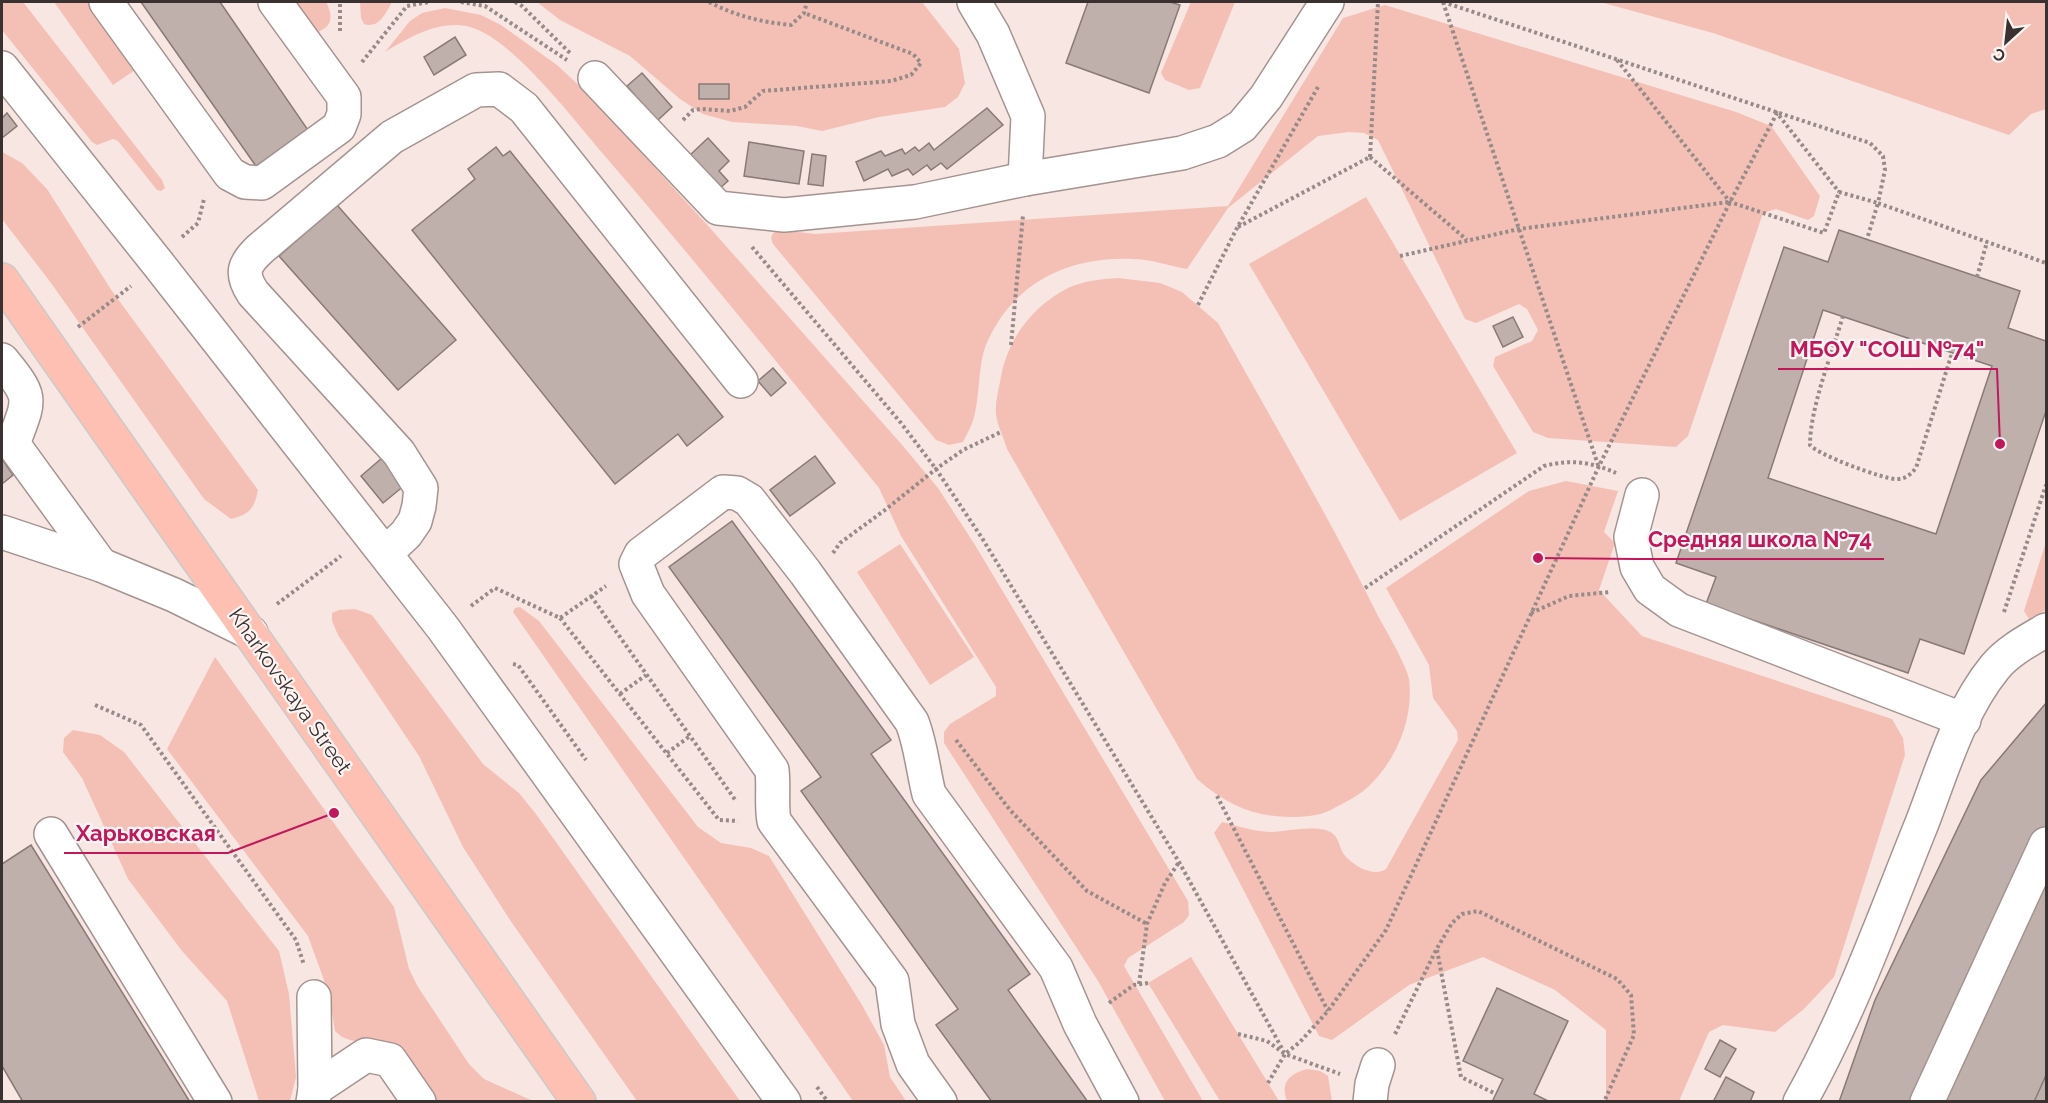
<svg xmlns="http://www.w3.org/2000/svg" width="2048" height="1103" font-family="Raleway,sans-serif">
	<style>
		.green { fill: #f4c0b5 }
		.building { fill: #c0b0ac; stroke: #897a77; stroke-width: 1.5; fill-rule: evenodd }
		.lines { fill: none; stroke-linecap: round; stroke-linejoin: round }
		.minor-casing { stroke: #a49491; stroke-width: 36 }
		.major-casing { stroke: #cccac9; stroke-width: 36 }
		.path { stroke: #978b89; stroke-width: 4; stroke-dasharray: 3 3; stroke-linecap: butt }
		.minor { stroke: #fff; stroke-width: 33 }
		.major { stroke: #fdc0b3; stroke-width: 33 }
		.labels { text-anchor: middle; stroke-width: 4.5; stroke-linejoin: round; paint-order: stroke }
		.street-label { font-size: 21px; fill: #393231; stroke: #fdf6f4 }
		.leader { fill: none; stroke: #c2185b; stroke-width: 2 }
		.callout-dot { fill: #c2185b; stroke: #fdf6f4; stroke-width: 2 }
		.callout-label { font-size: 22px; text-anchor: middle; font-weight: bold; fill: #c2185b; stroke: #fdf6f4; stroke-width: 4.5; stroke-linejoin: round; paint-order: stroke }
	</style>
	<rect width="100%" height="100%" fill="#f7e6e2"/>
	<g class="green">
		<polygon points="2,2 23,2 162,180 165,188 161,191 157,190 118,141 113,139 97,145 92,142 2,30"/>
		<polygon points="54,2 87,2 135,70 113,85"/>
		<path d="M293,2H326C333,15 333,27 317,32Z"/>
		<path d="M360,2H392C386,13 379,29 364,24L361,18Z"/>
		<polygon points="537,2 922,2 959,49 965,83 958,97 945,107 879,117 822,131 797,126 732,122 703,114 680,99 630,56 560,20"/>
		<polygon points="1191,2 1235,2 1200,88 1189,90 1165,80 1161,73"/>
		<polygon points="1600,2 2046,2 2046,109 2031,114 2009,135 1713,33"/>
		<path d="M1385,5L1736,112L1771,126L1820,196L1814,216L1808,220L1776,209L1763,213L1688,436L1676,447L1548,438L1533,432L1493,366L1495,357L1532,341L1538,330L1527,309L1519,304L1476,323L1465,319L1378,140L1364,133L1349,132L1318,136L1228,208L1187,269C1169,266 1151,259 1133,259C1068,256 1012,283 986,345C978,365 980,395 974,417C972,425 967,434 963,442L949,445L936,440L773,244L771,238L773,233L781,230L815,234L1228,206L1343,18Z"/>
		<path d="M445,8L481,15L501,25L557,65L584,90L710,228L903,446L938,488L975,545L1188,901L1189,915L1184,922L1128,958L1124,966L1203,1101H1165L1098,981L944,743V732L950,724L996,696V687L901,536L879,488C788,376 698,264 604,155C574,120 512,38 470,27C440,19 410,37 385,52L410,21L422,13Z"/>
		<path d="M2,152L22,163L47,189L112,291L258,490C254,509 250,514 231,519L204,499L51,283L2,219Z"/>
		<polygon points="1366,197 1517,453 1400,521 1249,264"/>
		<path d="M1118,278L1160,283L1182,292L1218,323C1271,419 1328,515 1377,614C1384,627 1407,666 1409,679C1414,718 1397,759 1369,786C1359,796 1343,803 1331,810C1318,816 1305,817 1291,817C1252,817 1226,804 1197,779L1007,449C1004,438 997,425 996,414C995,404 998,392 1000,382C1006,341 1031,307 1068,288C1083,281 1101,279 1118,278Z"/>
		<path d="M1566,481L1618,491L1604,532L1615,543L1599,590L1642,636L1892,719L1903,738L1905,755L1834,977L1804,1009L1775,1032L1723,1025L1709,1032L1679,1101H1606V1030L1555,990L1483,957L1409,985L1332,1040L1319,1036L1214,833L1222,822C1238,826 1256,832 1272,832C1287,831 1320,824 1332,833C1339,838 1339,846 1343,853C1351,865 1374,878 1386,869L1458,740L1457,731L1433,698L1429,665L1386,588L1529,491Z"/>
		<polygon points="2046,542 2046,610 2029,619 2024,611"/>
		<polygon points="900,544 974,657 930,685 857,572"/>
		<polygon points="520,607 539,621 698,827 721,843 751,848 769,856 862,1005 884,1045 890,1077 906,1101 853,1101 513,612 515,608"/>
		<polygon points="355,609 372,615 483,764 519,793 536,814 740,1101 637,1101 512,923 463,847 419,756 338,635 332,621 332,613 339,610"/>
		<polygon points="215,657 394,907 409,969 418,987 469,1064 484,1079 533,1101 431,1101 389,1048 350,1040 342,1037 335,1031 329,994 308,936 167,749"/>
		<polygon points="73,730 100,735 124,752 279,951 289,994 296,1077 290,1101 259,1101 227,1001 182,951 128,879 82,778 63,752 64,738"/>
		<polygon points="1191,957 1279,1101 1220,1101 1148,983"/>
		<path d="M1307,1069L1320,1071L1328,1076L1332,1101H1287C1280,1083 1289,1074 1307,1069Z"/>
	</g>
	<g class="building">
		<polygon points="141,2 220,2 310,133 258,169"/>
		<polygon points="1088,2 1170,2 1180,5 1149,93 1066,63"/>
		<polygon points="455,37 466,55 434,75 424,57"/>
		<polygon points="642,73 672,107 657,121 627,86"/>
		<rect x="699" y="84" width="30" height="15"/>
		<polygon points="987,108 1003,125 947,169 941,163 931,170 927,165 913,175 908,169 892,176 888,169 864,181 856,162 881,151 885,156 902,149 905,154 915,147 919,151 929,143 934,150"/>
		<polygon points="7,113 17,126 2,138 2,118"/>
		<polygon points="708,138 729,161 719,171 728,181 719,189 689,156"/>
		<polygon points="749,142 804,151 799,184 744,176"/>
		<polygon points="496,147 503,156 510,151 723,417 687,446 678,434 615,484 412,230 475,179 468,169"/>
		<polygon points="812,154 826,156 823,186 808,184"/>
		<polygon points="337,205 456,340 398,390 279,256"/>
		<path d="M1839,230L2020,291L2008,328L2046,341V411L1964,654L1920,639L1908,673L1706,604L1716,577L1676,563L1784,247L1828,262ZM1823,310L1992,366L1936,534L1768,478Z"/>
		<polygon points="1513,317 1523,337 1503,347 1493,326"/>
		<polygon points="773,368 786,383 771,396 758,381"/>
		<polygon points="815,456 835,483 790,516 770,490"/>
		<polygon points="382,458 405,485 383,503 361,476"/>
		<polygon points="2,459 13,475 2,484"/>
		<polygon points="732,521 891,740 871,754 1030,974 1008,990 1088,1102 992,1102 936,1025 958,1009 801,791 821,777 669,567"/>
		<polygon points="2046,703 2046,1102 1839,1102 1875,1000 1981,780"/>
		<polygon points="31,845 190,1102 23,1102 2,1066 2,864"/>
		<polygon points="2046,877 2046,1075 2034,1102 1941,1102"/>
		<polygon points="1497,988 1568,1021 1534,1094 1550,1102 1492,1102 1503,1079 1463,1061"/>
		<polygon points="1720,1040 1736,1049 1720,1077 1705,1069"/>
		<polygon points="1726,1077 1754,1092 1750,1102 1713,1102"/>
	</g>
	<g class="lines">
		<g class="minor-casing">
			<g id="minor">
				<polyline points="106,2 230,174 245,182 262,183 339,127 344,114 344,97 275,2"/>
				<polyline points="974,2 993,34 1028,116 1025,179"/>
				<polyline points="2,68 159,265 443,628 784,1102"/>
				<polyline points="595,78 718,208 784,215 915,202 1025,179 1182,153 1218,141 1242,126 1266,97 1327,2"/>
				<path d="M2,360C34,399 30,398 13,444"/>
				<polyline points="2,442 13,444 101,565"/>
				<polyline points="1642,495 1631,537 1637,567 1650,589 1679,610 1964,720"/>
				<polyline points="2,532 101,565 174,595 251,633"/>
				<path d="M386,553L406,534L415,521L419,506L421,488L399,453L253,293C240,273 244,264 260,249L392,137L476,90L499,89L524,108L741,381"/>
				<polyline points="51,834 215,1102"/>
				<polyline points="315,1089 366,1055 390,1060 419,1102"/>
				<polyline points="313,1102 315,1089 314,997"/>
				<path d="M940,1102L913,1064L898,1024L892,981L774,821C771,804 774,788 772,770L648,594L636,564L641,554L723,492L737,493L749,500L805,572L912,722C921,745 923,770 929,794L1056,968L1080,1024L1122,1102"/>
				<polyline points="1370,1102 1372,1084 1378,1065"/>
				<path d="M1800,1102C1850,1013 1884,917 1922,823C1942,771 1959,711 1995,667C2008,651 2029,640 2046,630"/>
				<polyline points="1927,1102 2046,844"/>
			</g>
		</g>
		<g class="major-casing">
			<polyline id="major" points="2,280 579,1102"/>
		</g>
		<g class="path">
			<polyline points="461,2 485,6 567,60"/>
			<polyline points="515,2 522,6 571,54"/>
			<path d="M709,2C736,16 761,22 791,25L804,13L807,2"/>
			<polyline points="1443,2 1870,143 1883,156 1885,170 1878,203 2046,263"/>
			<polyline points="1443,2 1598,465"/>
			<polyline points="340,31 340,2"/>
			<polyline points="1617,60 1730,202 1824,233 1839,192 1878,203 1867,239"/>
			<polyline points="362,62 407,6 429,2"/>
			<polyline points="683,120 693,110 702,109 730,111 745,107 763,91 891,81 911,75 921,63 913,54 804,13"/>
			<polyline points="1370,157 1378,2"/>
			<polyline points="1370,157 1467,240"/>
			<polyline points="1238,227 1370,157"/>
			<polyline points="182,237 198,223 204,199"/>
			<polyline points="752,247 901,423 936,469 982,538 1179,862 1284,1052"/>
			<polyline points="1400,256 1519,229 1729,202"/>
			<polyline points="1977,277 1987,242"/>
			<polyline points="1198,305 1237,228 1318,87"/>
			<path d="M1843,316C1832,353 1810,408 1810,445C1818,455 1883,479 1896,479C1906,479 1910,475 1916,468L1952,353"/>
			<polyline points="78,327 131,286"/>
			<polyline points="1011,345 1023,215"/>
			<polyline points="833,553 840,543 885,510 936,469 963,450 1001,432"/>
			<path d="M1365,588L1544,466C1571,459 1591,462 1616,473"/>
			<polyline points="591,596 736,801"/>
			<polyline points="277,604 341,556"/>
			<polyline points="471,606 495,588 560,618 606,586"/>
			<polyline points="2004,612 2046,485"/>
			<polyline points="1531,613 1569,596 1610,592"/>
			<polyline points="560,618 719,820 738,821"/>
			<polyline points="513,664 518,665 586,760"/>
			<polyline points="620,694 646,675"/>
			<polyline points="95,705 141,725 296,940 304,965"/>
			<polyline points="956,740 1010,810 1087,891 1147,924"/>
			<polyline points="667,753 690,736"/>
			<polyline points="1217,796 1328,1011"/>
			<polyline points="1437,950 1461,1077 1496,1094"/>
			<polyline points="1139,984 1147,924 1165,883 1179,862"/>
			<polyline points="1109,1003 1134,985 1148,983"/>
			<polyline points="1238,1034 1267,1041 1285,1054 1300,1042 1328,1011 1386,930 1599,466 1730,202 1777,113 1839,192"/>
			<polyline points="1395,1034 1436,950 1452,923 1462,914 1478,911 1617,979 1631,995 1634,1035 1604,1102"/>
			<polyline points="1268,1083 1285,1054 1340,1074"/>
			<polyline points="817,1087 828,1102"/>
		</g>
		<use href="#minor" class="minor"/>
		<use href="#major" class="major"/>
	</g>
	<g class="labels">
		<g class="street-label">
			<text transform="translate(290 691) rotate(55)" y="7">Kharkovskaya Street</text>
		</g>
	</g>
	<path class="leader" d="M2000 444L1997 369H1778M1538 558L1636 559H1884M334 813L228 853H64"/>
	<g class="callout-dot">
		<circle cx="2000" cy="444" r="6"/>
		<circle cx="1538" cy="558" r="6"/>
		<circle cx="334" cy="813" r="6"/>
	</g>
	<g class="callout-label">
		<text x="1887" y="357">МБОУ "СОШ №74"</text>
		<text x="1760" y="547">Средняя школа №74</text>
		<text x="146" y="841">Харьковская</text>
	</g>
	<rect width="2048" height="1103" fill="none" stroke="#393231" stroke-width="6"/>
	<g transform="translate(2006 42) rotate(207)" stroke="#fdf6f4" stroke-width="4.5" paint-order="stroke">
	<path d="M0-4.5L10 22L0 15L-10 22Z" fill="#393231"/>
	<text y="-9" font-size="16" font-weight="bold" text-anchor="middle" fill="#393231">С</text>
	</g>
</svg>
